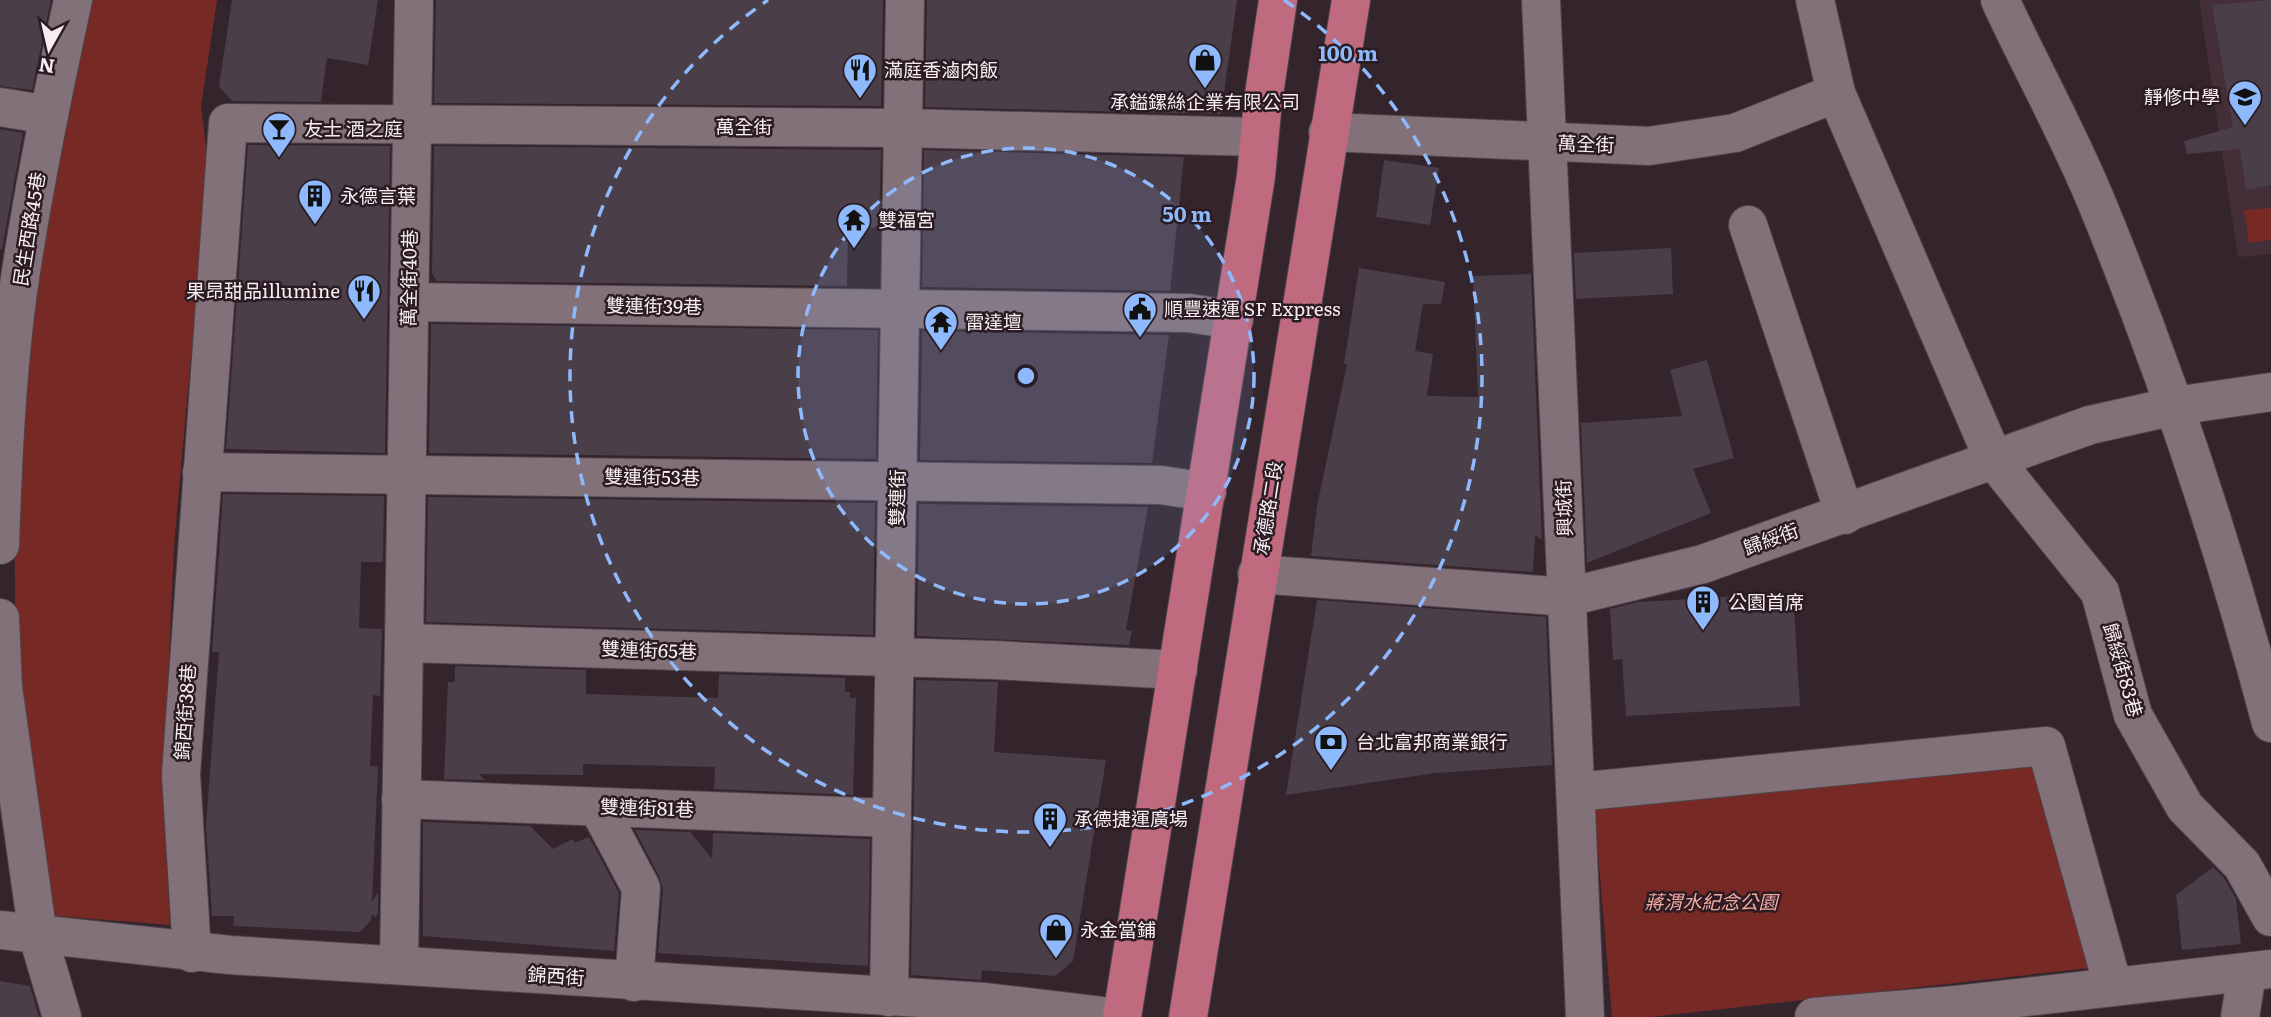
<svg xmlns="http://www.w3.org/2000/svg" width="2271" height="1017" font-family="Literata,'Noto Sans TC',serif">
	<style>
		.built { fill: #442f39 }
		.green { fill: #772926 }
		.building { fill: #4a3e48 }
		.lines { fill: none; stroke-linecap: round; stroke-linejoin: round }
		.minor-casing { stroke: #50444a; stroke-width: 40 }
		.major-casing { stroke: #50444a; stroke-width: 40 }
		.minor { stroke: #837179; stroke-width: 38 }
		.major { stroke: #c06a80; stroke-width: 38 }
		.ring { fill: none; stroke: #8eb9fc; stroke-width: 3.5; stroke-dasharray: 12 9 }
		.labels { text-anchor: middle; stroke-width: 5; stroke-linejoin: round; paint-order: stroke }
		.poi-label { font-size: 19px; fill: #f7edf2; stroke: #2a1c22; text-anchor: start }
		.street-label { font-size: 19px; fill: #f7edf2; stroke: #2a1c22 }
		.park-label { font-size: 19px; font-style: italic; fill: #f3a9a2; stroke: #2a1c22 }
		.centre { fill: #8eb9fc; stroke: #2a1c22; stroke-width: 3.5 }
		.ring-label { font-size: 21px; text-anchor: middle; font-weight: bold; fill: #8eb9fc; stroke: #2a1c22; stroke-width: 5; stroke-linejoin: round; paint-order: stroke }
	</style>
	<rect width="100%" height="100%" fill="#34252c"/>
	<polygon class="built" points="2199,0 2271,0 2271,254 2238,257"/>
	<g class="green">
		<polygon points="89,0 217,0 201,106 208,164 174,547 163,791 170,925 46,915 16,686 14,491 32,286"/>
		<polygon points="2271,208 2271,240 2249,243 2244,210"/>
		<polygon points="2036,757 2089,968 1650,1017 1612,1017 1594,806"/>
	</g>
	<g class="building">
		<polygon points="0,0 51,0 32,90 0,86"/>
		<polygon points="232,0 378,0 368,65 327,58 321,102 232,101 219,86"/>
		<polygon points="436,0 883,0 881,106 434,103"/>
		<polygon points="927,0 1237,0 1221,114 925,107"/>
		<polygon points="2271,0 2271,185 2246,190 2240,149 2187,154 2184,141 2233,127 2212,5"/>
		<polygon points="0,129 23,133 2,249 0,249"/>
		<polygon points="248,145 390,146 385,453 226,449"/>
		<polygon points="434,146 881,150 879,228 848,227 847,286 437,281 432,274"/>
		<polygon points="924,150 1184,157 1170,291 922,287"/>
		<polygon points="1384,160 1439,168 1430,225 1376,217"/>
		<polygon points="1671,248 1673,294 1576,299 1574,253"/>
		<polygon points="1359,268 1445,282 1441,304 1423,304 1415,351 1433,354 1427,396 1478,397 1473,276 1531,274 1542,540 1535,535 1533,572 1311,556 1317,506 1347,364 1344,364"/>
		<polygon points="431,324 878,330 876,459 429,453"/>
		<polygon points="922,331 1169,335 1152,463 920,460"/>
		<polygon points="1707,360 1734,458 1693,469 1711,513 1587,563 1581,423 1682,416 1670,370"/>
		<polygon points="223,494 384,496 383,562 361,562 359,628 382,629 380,696 373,695 370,766 378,767 372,902 378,892 378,914 375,917 372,914 371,920 360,932 233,926 234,916 212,916 206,825 219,652 212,652"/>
		<polygon points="428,497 875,503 873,635 426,622"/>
		<polygon points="919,504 1148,507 1126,630 1132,631 1129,645 917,636"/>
		<polygon points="1793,593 1800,706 1626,716 1622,659 1613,660 1610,609 1638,602"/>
		<polygon points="1317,600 1546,617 1552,765 1436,773 1286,795"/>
		<polygon points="455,666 586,670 586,694 718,698 719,674 845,678 845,692 850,692 850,698 856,698 853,795 714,789 715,767 583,764 583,775 479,774 485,780 444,779 448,682 455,682"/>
		<polygon points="916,680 998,682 994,752 1106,760 1073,961 1055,976 982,970 981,980 911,975"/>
		<polygon points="423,822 530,826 553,849 573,839 574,843 589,837 619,893 614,951 423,936"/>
		<polygon points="635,830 690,832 712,859 713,833 870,839 868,966 658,953 663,889 660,878"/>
		<polygon points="2213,867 2224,878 2236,899 2241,944 2182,950 2176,895"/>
		<polygon points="0,981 30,986 39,1017 0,1017"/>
	</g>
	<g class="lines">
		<g class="minor-casing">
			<g id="minor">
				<polyline points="1541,0 1585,1017"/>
				<polyline points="1815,0 1836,93 1994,460 2100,592 2133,715 2185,807 2242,865 2271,917"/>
				<path d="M2000,0C2031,67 2068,133 2096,201C2166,371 2224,545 2271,723"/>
				<polyline points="0,107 49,115"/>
				<polyline points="1328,132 1649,146 1735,133 1836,93"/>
				<polyline points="1748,225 1845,515"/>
				<polyline points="409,302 1189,313 1234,320"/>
				<polyline points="202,472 1161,485 1207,492"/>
				<path d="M0,545C3,457 7,366 20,278C34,185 53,92 73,0"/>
				<polyline points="1257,574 1568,597 1703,564 2090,425 2175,406 2271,392"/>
				<polyline points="0,618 3,687 38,936 62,1017"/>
				<polyline points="404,643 994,660 1178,670"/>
				<polyline points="1576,792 2046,746 2113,986"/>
				<polyline points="401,799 892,818"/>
				<polyline points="598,807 641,888 634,982"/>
				<polyline points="0,930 230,955 985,1002 1112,1017"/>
				<polyline points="192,953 181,774 228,123 903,128 1259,137"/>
				<polyline points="399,964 414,0"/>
				<polyline points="889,997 905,0"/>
				<polyline points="1814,1017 1956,1005 2271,969"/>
				<polyline points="2240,1017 2247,973"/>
			</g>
		</g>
		<g class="major-casing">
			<g id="major">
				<polyline points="1122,1017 1256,176 1263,101 1278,0"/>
				<polyline points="1188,1017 1351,0"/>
			</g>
		</g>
		<use href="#minor" class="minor"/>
		<use href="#major" class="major"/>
	</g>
	<circle cx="1026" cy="376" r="228" fill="#8eb9fc" fill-opacity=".12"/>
	<g class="ring">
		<circle cx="1026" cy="376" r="228"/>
		<path d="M1284 0A456 456 0 1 1 768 0"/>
	</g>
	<defs>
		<g id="shop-pin" transform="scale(1.75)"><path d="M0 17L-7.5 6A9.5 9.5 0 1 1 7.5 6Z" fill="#8eb9fc" stroke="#2a1c22"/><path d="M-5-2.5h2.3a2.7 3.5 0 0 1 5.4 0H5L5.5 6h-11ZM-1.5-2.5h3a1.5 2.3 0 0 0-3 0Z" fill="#111"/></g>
		<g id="restaurant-pin" transform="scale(1.75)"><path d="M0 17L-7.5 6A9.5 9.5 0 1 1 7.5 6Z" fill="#8eb9fc" stroke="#2a1c22"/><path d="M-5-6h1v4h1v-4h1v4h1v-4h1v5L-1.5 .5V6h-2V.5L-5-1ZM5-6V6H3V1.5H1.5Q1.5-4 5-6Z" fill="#111"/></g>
		<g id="school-pin" transform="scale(1.75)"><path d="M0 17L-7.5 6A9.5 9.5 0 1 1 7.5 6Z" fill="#8eb9fc" stroke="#2a1c22"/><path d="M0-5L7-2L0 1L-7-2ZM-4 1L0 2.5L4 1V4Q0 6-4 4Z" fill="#111"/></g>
		<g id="bar-pin" transform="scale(1.75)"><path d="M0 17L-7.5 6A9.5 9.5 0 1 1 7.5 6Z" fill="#8eb9fc" stroke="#2a1c22"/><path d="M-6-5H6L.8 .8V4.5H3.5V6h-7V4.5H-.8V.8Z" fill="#111"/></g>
		<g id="building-pin" transform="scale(1.75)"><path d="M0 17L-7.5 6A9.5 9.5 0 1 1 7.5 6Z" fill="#8eb9fc" stroke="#2a1c22"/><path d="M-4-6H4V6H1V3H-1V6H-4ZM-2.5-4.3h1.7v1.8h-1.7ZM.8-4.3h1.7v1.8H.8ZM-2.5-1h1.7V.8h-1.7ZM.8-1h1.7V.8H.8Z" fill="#111"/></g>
		<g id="temple-pin" transform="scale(1.75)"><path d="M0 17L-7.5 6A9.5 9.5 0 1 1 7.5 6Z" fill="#8eb9fc" stroke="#2a1c22"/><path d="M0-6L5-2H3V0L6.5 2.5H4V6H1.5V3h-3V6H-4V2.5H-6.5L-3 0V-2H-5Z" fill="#111"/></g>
		<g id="civic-pin" transform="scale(1.75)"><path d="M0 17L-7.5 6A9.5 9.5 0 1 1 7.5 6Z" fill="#8eb9fc" stroke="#2a1c22"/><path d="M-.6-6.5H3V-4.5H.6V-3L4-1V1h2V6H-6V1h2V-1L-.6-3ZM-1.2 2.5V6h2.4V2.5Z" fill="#111"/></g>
		<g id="bank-pin" transform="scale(1.75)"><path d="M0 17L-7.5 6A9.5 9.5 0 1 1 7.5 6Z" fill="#8eb9fc" stroke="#2a1c22"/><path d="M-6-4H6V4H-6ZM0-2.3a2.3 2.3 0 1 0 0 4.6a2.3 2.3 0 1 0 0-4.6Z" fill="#111"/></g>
	</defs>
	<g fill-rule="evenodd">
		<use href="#shop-pin" x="1205" y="60"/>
		<use href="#restaurant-pin" x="860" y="70"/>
		<use href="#school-pin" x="2245" y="97"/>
		<use href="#bar-pin" x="279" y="129"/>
		<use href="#building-pin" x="315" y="196"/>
		<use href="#temple-pin" x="854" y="220"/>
		<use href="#restaurant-pin" x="364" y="291"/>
		<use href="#civic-pin" x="1140" y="309"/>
		<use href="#temple-pin" x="941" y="322"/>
		<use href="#building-pin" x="1703" y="602"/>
		<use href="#bank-pin" x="1331" y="742"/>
		<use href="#building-pin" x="1050" y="819"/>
		<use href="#shop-pin" x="1056" y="930"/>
	</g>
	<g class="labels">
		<g class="poi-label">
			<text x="884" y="77">滿庭香滷肉飯</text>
			<text x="2220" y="104" text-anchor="end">靜修中學</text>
			<text x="1205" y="109" text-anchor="middle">承鎰鏍絲企業有限公司</text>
			<text x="304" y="136">友士 酒之庭</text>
			<text x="340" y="203">永德言葉</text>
			<text x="878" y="227">雙福宮</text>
			<text x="340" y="298" text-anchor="end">果昂甜品illumine</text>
			<text x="1164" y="316">順豐速運 SF Express</text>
			<text x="965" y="329">雷達壇</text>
			<text x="1728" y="609">公園首席</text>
			<text x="1356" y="749">台北富邦商業銀行</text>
			<text x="1074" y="826">承德捷運廣場</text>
			<text x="1080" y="937">永金當鋪</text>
		</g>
		<g class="street-label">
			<text x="744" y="134">萬全街</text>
			<text transform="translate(1586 144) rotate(2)" y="7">萬全街</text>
			<text transform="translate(29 229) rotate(-81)" y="7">民生西路45巷</text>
			<text transform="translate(409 278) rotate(-89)" y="7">萬全街40巷</text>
			<text transform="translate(654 306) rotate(1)" y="7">雙連街39巷</text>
			<text transform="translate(652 477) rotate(1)" y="7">雙連街53巷</text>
			<text transform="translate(897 498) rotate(-89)" y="7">雙連街</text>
			<text transform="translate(1268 508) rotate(-81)" y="7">承德路二段</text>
			<text transform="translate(1564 508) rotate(-92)" y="7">興城街</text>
			<text transform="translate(1771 539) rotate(-20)" y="7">歸綏街</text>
			<text transform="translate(649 650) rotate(2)" y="7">雙連街65巷</text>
			<text transform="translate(2123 670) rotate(74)" y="7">歸綏街83巷</text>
			<text transform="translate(185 712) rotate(-86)" y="7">錦西街38巷</text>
			<text transform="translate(647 808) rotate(2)" y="7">雙連街81巷</text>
			<text transform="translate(556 976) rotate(4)" y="7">錦西街</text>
		</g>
		<g class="park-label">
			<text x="1711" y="909">蔣渭水紀念公園</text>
		</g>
	</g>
	<circle cx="1026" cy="376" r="10" class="centre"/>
	<g class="ring-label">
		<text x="1348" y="61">100 m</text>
		<text x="1187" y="222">50 m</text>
	</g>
	<g transform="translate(49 49) rotate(188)" stroke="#2a1c22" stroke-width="5" paint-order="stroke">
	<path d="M0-5L12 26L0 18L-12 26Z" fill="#f7edf2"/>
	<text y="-10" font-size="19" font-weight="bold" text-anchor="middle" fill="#f7edf2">N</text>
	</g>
</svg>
